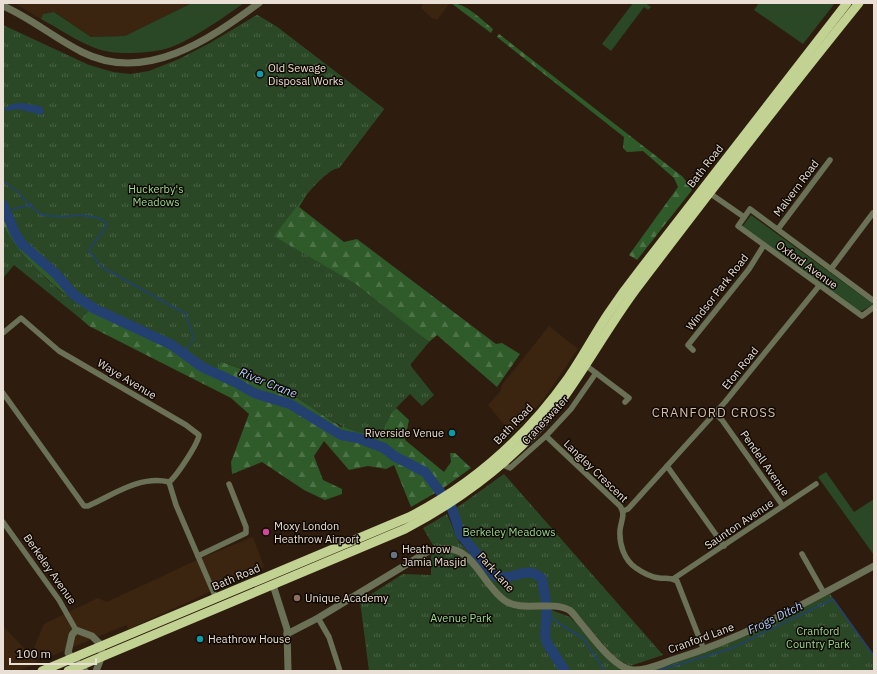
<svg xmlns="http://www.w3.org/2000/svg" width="877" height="674" font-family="'IBM Plex Sans',sans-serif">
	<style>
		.built { fill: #3b2510 }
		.green { fill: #2a4826 }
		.forest { fill: url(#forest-firs) }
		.park { fill: url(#park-tufts) }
		.water { fill: #234071 }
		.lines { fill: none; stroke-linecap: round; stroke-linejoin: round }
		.stream { stroke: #234071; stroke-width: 1.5 }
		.river { stroke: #234071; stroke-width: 10 }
		.minor { stroke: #6a7156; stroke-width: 5.5 }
		.tertiary { stroke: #6a7156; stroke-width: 7 }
		.trunk { stroke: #c2d293; stroke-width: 9 }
		.culture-dot { fill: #0f9aa8; stroke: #100904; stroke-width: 1.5 }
		.hotel-dot { fill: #d1479c; stroke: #100904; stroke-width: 1.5 }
		.worship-dot { fill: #6b7280; stroke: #100904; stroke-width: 1.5 }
		.education-dot { fill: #8d6e63; stroke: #100904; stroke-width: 1.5 }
		.labels { text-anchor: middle; stroke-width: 3; stroke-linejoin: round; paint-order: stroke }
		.poi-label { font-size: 11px; fill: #eadfd5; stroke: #100904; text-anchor: start }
		.street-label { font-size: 11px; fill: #eadfd5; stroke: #100904 }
		.park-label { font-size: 11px; fill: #99da90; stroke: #100904 }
		.water-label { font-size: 12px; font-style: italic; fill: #b1cefd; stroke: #100904 }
		.quarter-label { font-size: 13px; letter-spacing: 1px; fill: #d3bdaa; stroke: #100904 }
	</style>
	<defs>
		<pattern id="forest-firs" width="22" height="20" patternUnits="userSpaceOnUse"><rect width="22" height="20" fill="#2f5b2a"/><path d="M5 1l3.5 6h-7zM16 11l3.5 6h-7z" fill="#4d7248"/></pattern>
		<pattern id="park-tufts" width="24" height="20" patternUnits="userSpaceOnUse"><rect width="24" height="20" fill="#2a4826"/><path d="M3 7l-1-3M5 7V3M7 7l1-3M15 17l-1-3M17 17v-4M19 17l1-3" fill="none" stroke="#496245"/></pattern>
	</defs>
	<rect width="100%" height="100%" fill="#2e1d0e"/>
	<g class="built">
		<polygon points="14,3 192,3 125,36 91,37 55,12 43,14 41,19"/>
		<polygon points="423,3 450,3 437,20 432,18 421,8"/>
		<polygon points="549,326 578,349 543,400 512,434 488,405 500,392 502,385"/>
		<polygon points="253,537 264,567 129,629 126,625 42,660 32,652 44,624 98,598 107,602 199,559"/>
		<polygon points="3,626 38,663 17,671 3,671"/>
	</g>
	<g class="green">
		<path d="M192,3H244C224,17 188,43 165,49C149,53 126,54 110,52C86,48 62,30 41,19L43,14L54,12L91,37L125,36Z"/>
		<polygon points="633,3 645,3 651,7 648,10 644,7 611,51 602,44"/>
		<polygon points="759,3 835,3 803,44 754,10"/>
		<polygon points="751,215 872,303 872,305 860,312 742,227"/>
		<polygon points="826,472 854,512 874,499 874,555 818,477"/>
	</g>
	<g class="forest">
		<path d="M451,3C466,3 482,20 493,29L491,33Z"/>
		<path d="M257,15L277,27L384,109L339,168C321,169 307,194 299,207L344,242L357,239L496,344L502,343L520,354L497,387L437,335L429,342L420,335L222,362L269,379L341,427L393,411L396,408L409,420L405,440L444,472L451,462L450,453H455L471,468L442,489L411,507L394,465L386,469L368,466L349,470L324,441L314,456L323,480L342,489V494L325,500L304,490L262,462L232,474L231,462L249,414L231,398L89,326L81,319L88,311C67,299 9,248 3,225C0,213 3,191 3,179Z"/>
		<polygon points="499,34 683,177 692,190 637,260 629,255 678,187 674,178 643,151 627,152 623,148 624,137 497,37"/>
	</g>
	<g class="park">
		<path d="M257,15L277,27L384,109L339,168C322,169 286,222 274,236L356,284L429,342L410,365L434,395L422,406L410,394L393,411L382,432C349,445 297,393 269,379C254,372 237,368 222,362L216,370L204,365L181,346L166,338L113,312L98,308L77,294L35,247L24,246L20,242L3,205V25L89,65L113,72L130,74L149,71L179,59L210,43Z"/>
		<path d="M3,225C20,256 58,294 89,311L81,319L14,265L3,278Z"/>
		<polygon points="504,474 663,655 630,666 615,658 572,608 548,602 547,588 541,574 524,570 499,575 465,536 455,509"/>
		<polygon points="447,514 459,542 495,578 500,580 532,574 539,578 542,585 543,612 540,636 547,651 562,671 369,671 360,601 403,574 431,575 431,556 434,547 423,528"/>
		<polygon points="830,594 874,657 874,671 645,671 729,643"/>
		<path d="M549,609L570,617L611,662L628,671H567C548,646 545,640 549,609Z"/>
	</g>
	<polygon class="water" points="22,103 40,106 44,110 42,115 18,109 5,111 5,108 12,104"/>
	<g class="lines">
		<g class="stream">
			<polyline points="3,181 19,193"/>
			<path d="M20,195C27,200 35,213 43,215C63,220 89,209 107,223C104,233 94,240 89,251L102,267L186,314L194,338L191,342"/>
			<polyline points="13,209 32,205"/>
			<polyline points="7,213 10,211"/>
			<polyline points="184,353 189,345"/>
			<polyline points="547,613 558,623 583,638 605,671"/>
			<polyline points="657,671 730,649 833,599 874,656"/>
		</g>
		<g class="river">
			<path d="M3,205L15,233L22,244L56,274L74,295L95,309L172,345L202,367L237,383L254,393L290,404L341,435L358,438L384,448L394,456L425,472L451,506L461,535L495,576C511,583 528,563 542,579L546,601"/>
			<polyline points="547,606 545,636 547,643 565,671"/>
		</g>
		<g class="minor">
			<polyline points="708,192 744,217"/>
			<polyline points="778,229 830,160"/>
			<polyline points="831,269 873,213"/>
			<polyline points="874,301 750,209 738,226 862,316 874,307"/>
			<path d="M3,333L21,318L59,351L186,425L199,435C198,444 176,477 169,482L176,505L216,598"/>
			<polyline points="693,350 688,345 749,269 764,245"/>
			<polyline points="584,364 629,398 625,402"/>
			<path d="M3,393L84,506H88C113,495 140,475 169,482"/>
			<polyline points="715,413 722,420 783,506"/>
			<path d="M546,436L620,506C626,515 621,520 620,530C619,544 624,560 636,568C643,573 650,577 659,578C666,579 670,577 677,581L704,650"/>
			<polyline points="501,464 510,468 546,436 571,409 596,373"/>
			<polyline points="667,466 724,546"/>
			<polyline points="623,511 628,509 725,402 819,286"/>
			<polyline points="3,522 59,600 76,630"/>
			<polyline points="802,554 824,593"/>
			<polyline points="198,556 246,533 246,527 229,484"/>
			<polyline points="673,579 816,484"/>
			<polyline points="318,618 329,637 340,671"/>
		</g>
		<g class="tertiary">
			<path d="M3,6C31,18 54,38 82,52C145,84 209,40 259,3"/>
			<polyline points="273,585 287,629 288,671"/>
			<path d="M287,634L318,618L427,552C472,536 477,579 504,600C521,613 551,600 569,610C573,612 576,618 579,621C591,635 615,670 634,670C647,671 663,663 675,659C746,637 809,601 874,566"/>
			<polyline points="85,671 68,653 72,635 76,630 92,636 101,645 102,656 96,671"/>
		</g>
		<g class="trunk">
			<path d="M42,671L409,517C474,484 526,437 568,378C582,358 594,335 608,314C618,299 629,284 640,270L847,3"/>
			<path d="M68,671L405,529C466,497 523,453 564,397C589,362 610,324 636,289C709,193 783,97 859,3"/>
		</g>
	</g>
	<g class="culture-dot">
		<circle cx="260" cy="74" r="4"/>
		<circle cx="452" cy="433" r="4"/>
		<circle cx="200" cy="639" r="4"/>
	</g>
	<circle class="hotel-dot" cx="266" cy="532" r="4"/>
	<circle class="worship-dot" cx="394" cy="555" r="4"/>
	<circle class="education-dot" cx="297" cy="598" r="4"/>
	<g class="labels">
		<g class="poi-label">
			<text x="268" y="72">Old Sewage<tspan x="268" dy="13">Disposal Works</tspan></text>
			<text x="444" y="437" text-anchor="end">Riverside Venue</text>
			<text x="274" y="530">Moxy London<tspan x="274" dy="13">Heathrow Airport</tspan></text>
			<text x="402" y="553">Heathrow<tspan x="402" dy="13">Jamia Masjid</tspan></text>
			<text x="305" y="602">Unique Academy</text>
			<text x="208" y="643">Heathrow House</text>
		</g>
		<g class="street-label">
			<text transform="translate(705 166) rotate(-52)" y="4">Bath Road</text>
			<text transform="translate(796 188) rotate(-53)" y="4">Malvern Road</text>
			<text transform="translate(807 265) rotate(36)" y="4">Oxford Avenue</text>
			<text transform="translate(717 292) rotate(-52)" y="4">Windsor Park Road</text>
			<text transform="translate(740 368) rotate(-51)" y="4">Eton Road</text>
			<text transform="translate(127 379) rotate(31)" y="4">Waye Avenue</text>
			<text transform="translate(545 420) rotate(-47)" y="4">Craneswater</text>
			<text transform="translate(513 424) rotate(-46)" y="4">Bath Road</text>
			<text transform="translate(765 463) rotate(55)" y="4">Pendell Avenue</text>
			<text transform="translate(596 471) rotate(44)" y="4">Langley Crescent</text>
			<text transform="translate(739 524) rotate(-34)" y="4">Saunton Avenue</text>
			<text transform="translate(50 569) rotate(55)" y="4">Berkeley Avenue</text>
			<text transform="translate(496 572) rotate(48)" y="4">Park Lane</text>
			<text transform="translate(236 577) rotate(-23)" y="4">Bath Road</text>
			<text transform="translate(701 638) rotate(-20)" y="4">Cranford Lane</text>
		</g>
		<g class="park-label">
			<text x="156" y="193">Huckerby's<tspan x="156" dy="13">Meadows</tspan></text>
			<text x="509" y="536">Berkeley Meadows</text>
			<text x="461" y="622">Avenue Park</text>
			<text x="818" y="635">Cranford<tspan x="818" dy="13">Country Park</tspan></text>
		</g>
		<g class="water-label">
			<text transform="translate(268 383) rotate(22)" y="4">River Crane</text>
			<text transform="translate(775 618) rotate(-26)" y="4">Frogs Ditch</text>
		</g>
		<g class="quarter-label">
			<text x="714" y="417">CRANFORD CROSS</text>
		</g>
	</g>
	<rect width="877" height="674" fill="none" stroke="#eadfd5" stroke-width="8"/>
	<path d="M10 658v6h86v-6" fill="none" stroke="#eadfd5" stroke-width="2"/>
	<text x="16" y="658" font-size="12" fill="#eadfd5" stroke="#100904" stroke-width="3" paint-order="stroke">100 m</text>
</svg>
